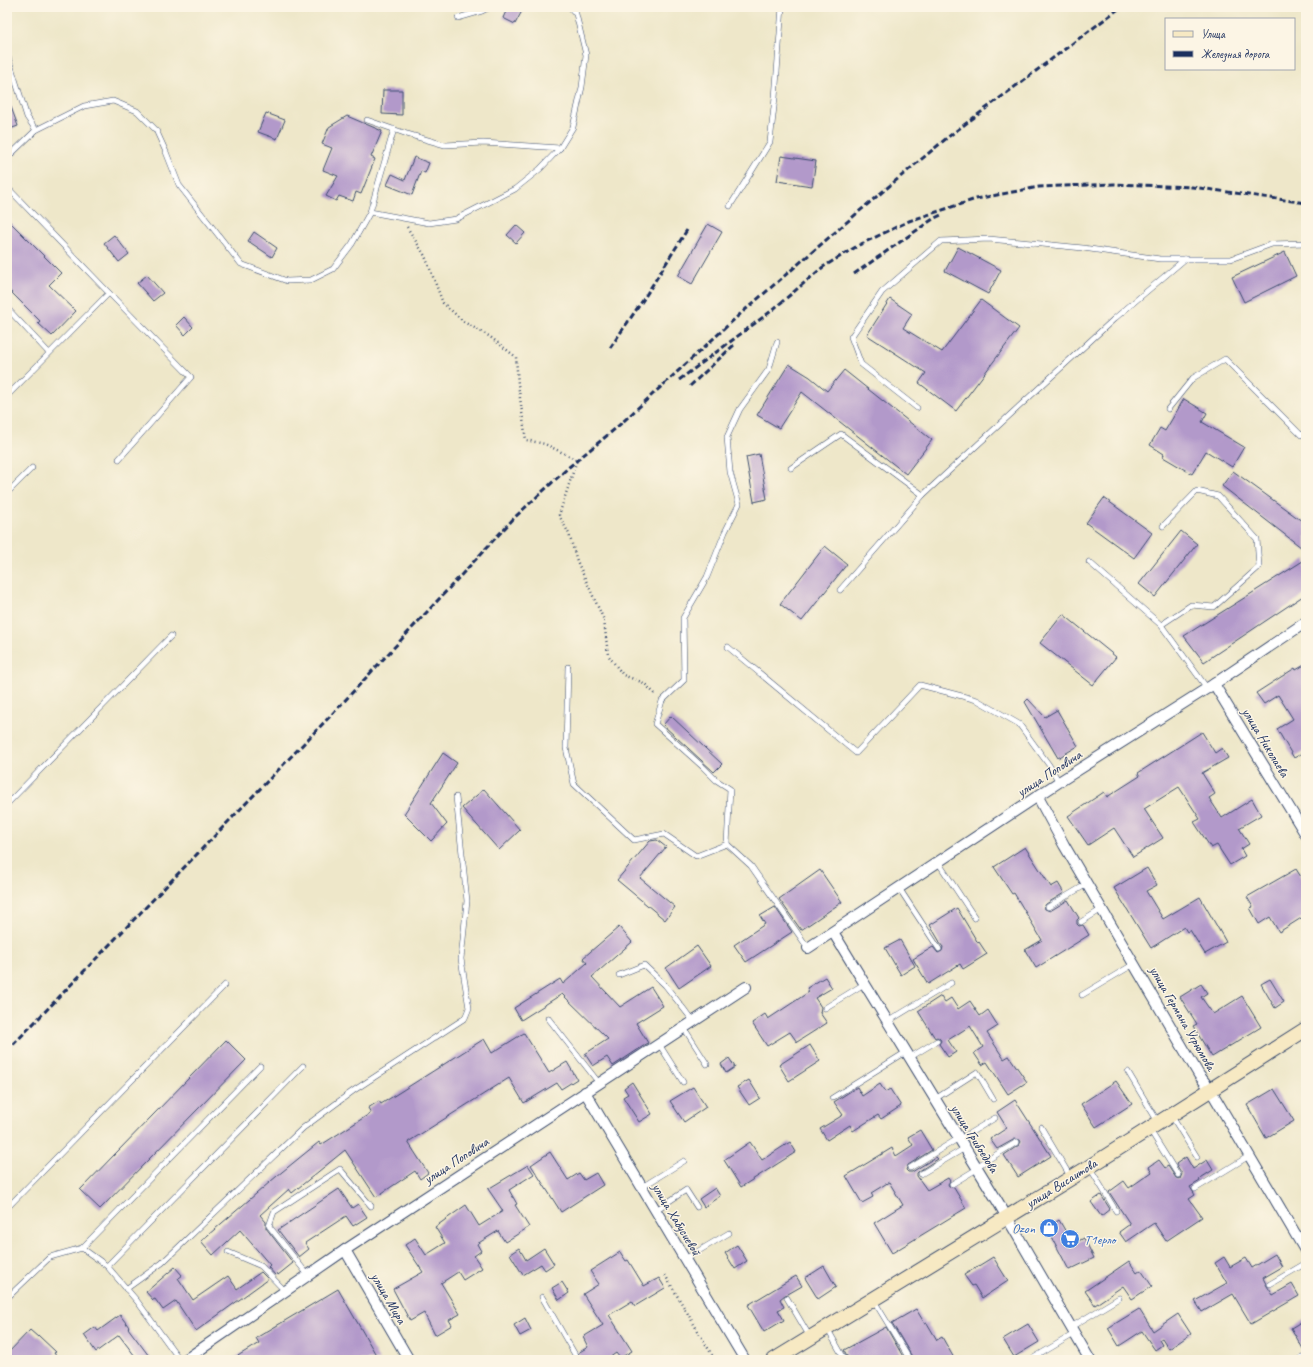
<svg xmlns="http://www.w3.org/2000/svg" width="1313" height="1367" font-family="Caveat,sans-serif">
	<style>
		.building { fill: #b299ca }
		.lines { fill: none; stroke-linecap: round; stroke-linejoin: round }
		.service-casing { stroke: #3b4b6e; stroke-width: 6 }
		.minor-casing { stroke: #3b4b6e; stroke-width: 12 }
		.secondary-casing { stroke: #3b4b6e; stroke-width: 16 }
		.path { stroke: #3b4b6e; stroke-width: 2.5; stroke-dasharray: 1 3; stroke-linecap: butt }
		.service { stroke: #fff; stroke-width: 5 }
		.minor { stroke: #fff; stroke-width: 10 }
		.secondary { stroke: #f7e9c3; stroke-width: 14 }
		.rail { stroke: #1b2f5e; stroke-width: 3; stroke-dasharray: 6 3; stroke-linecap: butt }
		.labels { text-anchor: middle; stroke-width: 3; stroke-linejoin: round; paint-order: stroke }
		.street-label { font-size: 14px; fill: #1b2f5e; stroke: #fcf5e5 }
		.shop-label { font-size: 14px; fill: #366cbe; stroke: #fcf5e5; text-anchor: end }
	</style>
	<rect width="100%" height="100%" fill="#fcf5e5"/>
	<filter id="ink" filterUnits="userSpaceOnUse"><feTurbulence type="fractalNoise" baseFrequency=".025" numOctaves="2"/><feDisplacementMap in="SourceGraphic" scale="8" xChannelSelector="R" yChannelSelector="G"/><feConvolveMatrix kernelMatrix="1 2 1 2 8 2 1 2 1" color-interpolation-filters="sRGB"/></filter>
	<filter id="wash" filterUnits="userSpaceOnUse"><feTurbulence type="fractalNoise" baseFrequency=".012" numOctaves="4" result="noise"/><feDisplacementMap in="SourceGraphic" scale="16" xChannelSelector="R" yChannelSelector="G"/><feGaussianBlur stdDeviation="0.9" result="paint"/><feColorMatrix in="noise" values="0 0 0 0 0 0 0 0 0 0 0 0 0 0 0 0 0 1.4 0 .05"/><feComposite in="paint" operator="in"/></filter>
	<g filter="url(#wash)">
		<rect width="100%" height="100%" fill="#eee7c9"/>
		<g id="blocks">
			<g class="building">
				<polygon points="508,7 515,7 522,11 515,24 503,18"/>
				<polygon points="383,90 402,90 402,115 382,114"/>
				<polygon points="8,99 18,126 7,130 7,100"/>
				<polygon points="266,113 285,120 277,139 258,132"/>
				<polygon points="347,116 382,131 371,157 375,159 361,194 356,192 353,201 339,196 336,201 326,196 338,176 323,170 332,148 322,144 329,127"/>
				<polygon points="781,156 816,161 812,186 777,181"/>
				<polygon points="414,157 429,163 425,173 421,171 412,195 387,185 392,174 405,180"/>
				<polygon points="7,219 61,273 49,285 76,311 52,336 38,323 40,321 7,288"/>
				<polygon points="708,224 722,232 692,284 678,276"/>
				<polygon points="516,225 525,233 516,243 507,235"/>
				<polygon points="254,232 277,248 272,257 248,241"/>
				<polygon points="114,235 129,254 119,262 104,243"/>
				<polygon points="958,247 1001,270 988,294 945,271"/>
				<polygon points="1285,252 1296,276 1244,302 1232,277"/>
				<polygon points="147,275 163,293 153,301 137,283"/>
				<polygon points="890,299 912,314 903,328 942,352 981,300 1019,328 956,411 919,383 926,373 867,335"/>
				<polygon points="184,317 193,327 185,335 176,325"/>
				<polygon points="789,364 810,377 827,391 844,370 932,440 906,474 802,392 779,428 757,415"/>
				<polygon points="1184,399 1207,413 1202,422 1244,447 1232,467 1206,451 1192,474 1163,457 1164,454 1150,445 1160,428 1165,431"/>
				<polygon points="759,454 767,499 754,502 746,457"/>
				<polygon points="1233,471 1306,524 1306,551 1222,486"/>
				<polygon points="1104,498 1152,533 1134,558 1086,523"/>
				<polygon points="1181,531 1197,544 1155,597 1139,584"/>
				<polygon points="825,546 847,564 802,621 780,604"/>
				<polygon points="1306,559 1306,594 1204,662 1184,636"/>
				<polygon points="1063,614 1116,657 1093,685 1040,643"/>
				<polygon points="1306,664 1306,751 1294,758 1277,729 1293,719 1278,695 1264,704 1256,693 1295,668 1296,670"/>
				<polygon points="1028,699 1045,717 1057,710 1078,746 1058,758 1025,702"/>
				<polygon points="671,716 722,764 714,772 663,725"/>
				<polygon points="1202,732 1215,753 1222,748 1228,758 1202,773 1215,794 1209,798 1222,818 1252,799 1261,815 1239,828 1249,844 1241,849 1245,856 1230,865 1217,845 1211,848 1194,822 1200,819 1179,787 1144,809 1163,838 1133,857 1114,828 1088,845 1068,816 1104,792 1107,797 1140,776 1138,773"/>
				<polygon points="443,753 457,763 431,803 447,824 431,841 404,814"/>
				<polygon points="484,789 520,830 499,850 462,808"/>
				<polygon points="657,840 666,847 640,878 675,907 665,920 617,880 650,841"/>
				<polygon points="1025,847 1051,887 1058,883 1064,893 1046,904 1044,907 1045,909 1050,911 1068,900 1079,918 1077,920 1077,924 1079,926 1083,925 1089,935 1036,968 1025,950 1042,940 1014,893 1012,894 994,867"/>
				<polygon points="1147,868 1157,885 1146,891 1163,919 1200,897 1226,942 1205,954 1190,930 1187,932 1184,927 1151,948 1114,888"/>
				<polygon points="1296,869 1306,885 1306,915 1279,932 1270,917 1259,924 1250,908 1253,907 1247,897"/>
				<polygon points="820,870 842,902 801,930 779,899"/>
				<polygon points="775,907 792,932 746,962 734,945 765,924 760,916"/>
				<polygon points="957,908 978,943 979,942 987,954 963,969 960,964 928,984 913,959 933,947 938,953 942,951 943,947 939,942 940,942 930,925"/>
				<polygon points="619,927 632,942 592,977 620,1007 651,987 663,1006 636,1023 648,1043 613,1066 607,1057 593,1066 585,1054 608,1039 562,994 521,1020 514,1008 560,979 563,984 587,963 583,958"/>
				<polygon points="900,940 915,966 901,975 885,948"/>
				<polygon points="697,946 711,966 679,988 666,968"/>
				<polygon points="825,977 832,988 815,998 821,1007 820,1013 827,1023 797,1042 790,1032 767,1046 752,1023 765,1014 768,1019 809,992 807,988"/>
				<polygon points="1270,979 1284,1002 1275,1008 1261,984"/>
				<polygon points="1201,984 1207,993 1201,997 1213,1014 1242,996 1261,1027 1212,1057 1193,1026 1197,1024 1180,997"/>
				<polygon points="941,996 945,1002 951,998 958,1009 970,1001 980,1016 988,1010 998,1026 987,1033 1004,1059 1009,1056 1027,1082 1008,1094 987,1062 982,1065 974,1053 983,1047 970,1026 948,1040 956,1052 948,1057 939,1044 941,1041 940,1039 937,1037 935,1038 918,1011"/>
				<polygon points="524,1033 549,1073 567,1062 577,1079 561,1089 557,1083 524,1103 509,1078 408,1142 428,1173 420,1179 415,1171 376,1197 345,1150 292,1193 289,1189 260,1215 266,1222 266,1228 293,1263 278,1275 277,1273 275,1275 268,1267 270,1265 240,1230 213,1255 201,1241 277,1176 319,1142 321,1145 371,1113 368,1108 379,1101 381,1104 484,1039 492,1053"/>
				<polygon points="226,1040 246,1060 100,1209 80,1190"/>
				<polygon points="810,1045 820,1061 789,1081 779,1065"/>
				<polygon points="729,1058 735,1067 726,1073 721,1064"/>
				<polygon points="749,1080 760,1098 749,1105 737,1087"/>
				<polygon points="1116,1081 1132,1104 1096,1127 1081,1104"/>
				<polygon points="632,1082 652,1114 639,1122 623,1097 628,1094 624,1088"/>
				<polygon points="880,1084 885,1092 890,1089 901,1106 881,1119 878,1115 853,1131 850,1125 827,1140 820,1129 843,1115 834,1102 857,1087 862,1096"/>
				<polygon points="693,1087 706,1107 684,1122 670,1101"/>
				<polygon points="1274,1089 1294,1121 1266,1138 1247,1105"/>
				<polygon points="1015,1100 1051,1156 1018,1177 1004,1155 1019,1145 1021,1142 1020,1140 1015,1139 997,1149 990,1139 1007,1128 997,1112"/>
				<polygon points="920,1130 932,1150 908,1165 906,1170 908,1172 912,1172 936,1157 938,1159 919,1171 917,1173 917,1176 927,1190 948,1178 950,1181 948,1184 949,1186 954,1188 966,1208 892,1253 874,1223 903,1205 889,1182 871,1193 873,1197 862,1203 846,1176 892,1148 896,1156 913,1145 908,1137"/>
				<polygon points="750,1142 762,1160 790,1142 796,1152 741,1187 724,1160"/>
				<polygon points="550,1152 568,1180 579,1173 584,1180 596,1173 603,1185 561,1212 531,1165"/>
				<polygon points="1186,1157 1193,1169 1207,1160 1213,1170 1199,1179 1200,1181 1190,1187 1195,1195 1189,1199 1202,1217 1166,1241 1154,1223 1126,1242 1119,1232 1130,1224 1109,1192 1124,1181 1129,1188 1152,1172 1149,1167 1159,1160 1165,1168 1168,1166 1176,1178 1180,1179 1182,1174 1176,1164"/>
				<polygon points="528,1165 534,1174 509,1190 517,1204 515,1205 529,1227 505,1242 498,1231 477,1244 481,1251 474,1256 482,1268 463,1280 458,1272 441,1283 460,1314 449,1320 452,1325 435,1335 424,1313 410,1321 393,1289 423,1272 405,1245 415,1238 426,1255 445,1243 435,1227 466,1205 479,1226 503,1211 488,1189"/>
				<polygon points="715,1188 720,1196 704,1207 699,1199"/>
				<polygon points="339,1189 352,1208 358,1204 367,1217 353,1226 346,1216 305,1243 309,1249 299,1257 278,1230"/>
				<polygon points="1101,1195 1110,1209 1101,1216 1091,1202"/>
				<polygon points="1059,1220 1073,1244 1084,1238 1094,1258 1069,1270 1047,1228"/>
				<polygon points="737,1245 747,1261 735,1269 725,1253"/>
				<polygon points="519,1248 526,1260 544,1248 554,1264 545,1270 541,1264 523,1275 510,1254"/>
				<polygon points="620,1252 626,1261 628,1260 644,1286 659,1278 665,1288 635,1306 632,1301 609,1315 632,1351 620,1358 616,1353 606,1360 582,1360 578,1353 588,1347 583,1337 603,1325 583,1294 599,1284 590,1271"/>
				<polygon points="1275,1254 1282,1267 1263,1278 1267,1286 1273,1295 1292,1284 1299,1296 1251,1324 1233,1294 1202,1312 1195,1301 1227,1283 1215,1263 1224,1257 1230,1267 1246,1258 1252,1268"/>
				<polygon points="993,1257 1008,1281 982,1298 974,1285 972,1286 964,1275"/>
				<polygon points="1129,1261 1137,1273 1141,1270 1152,1286 1132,1299 1123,1286 1095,1305 1085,1291"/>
				<polygon points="824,1266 836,1287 818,1299 805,1278"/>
				<polygon points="175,1267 182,1275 178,1278 193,1300 228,1276 237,1289 261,1272 268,1279 196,1331 176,1301 163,1310 155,1299 153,1300 146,1292"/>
				<polygon points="796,1276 802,1286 788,1294 785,1295 780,1299 784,1307 778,1310 784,1320 764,1332 748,1305"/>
				<polygon points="562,1282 569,1293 559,1300 552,1288"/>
				<polygon points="338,1289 379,1360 231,1360 259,1343 256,1338"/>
				<polygon points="916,1309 925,1324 927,1323 937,1340 942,1337 955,1360 914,1360 892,1323"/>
				<polygon points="1139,1309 1153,1331 1178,1314 1191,1334 1169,1349 1162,1338 1159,1340 1162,1345 1155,1350 1142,1331 1119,1346 1108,1328"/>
				<polygon points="120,1315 129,1327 128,1328 152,1360 138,1360 119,1335 96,1352 84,1335 95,1327 98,1331"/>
				<polygon points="525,1318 531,1330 520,1336 514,1325"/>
				<polygon points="1306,1319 1306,1354 1291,1328"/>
				<polygon points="1028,1324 1039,1342 1014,1357 1003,1339"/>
				<polygon points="886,1327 905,1360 849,1360 844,1350"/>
				<polygon points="30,1330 38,1337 39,1336 56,1352 54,1353 59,1360 7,1360 7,1354"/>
			</g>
		</g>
	</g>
	<g filter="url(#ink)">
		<use href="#blocks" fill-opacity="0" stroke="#3b4b6e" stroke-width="1"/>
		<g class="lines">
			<g class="service-casing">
				<g id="service">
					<polyline points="458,18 482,11 490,7"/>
					<polyline points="7,54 27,117 36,130"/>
					<polyline points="367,120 407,134 445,145 483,143 560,148"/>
					<polyline points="7,158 36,130 84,106 113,101 137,111 156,130 166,152 179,185 241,264 287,281 311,280 333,269 352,244 370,212 394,129"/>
					<polyline points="7,187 109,293 7,396"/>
					<polyline points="730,206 770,142 775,98 782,7"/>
					<polyline points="370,212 429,223 456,219 515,189 540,169 560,148 573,127 582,87 586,55 576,14 570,7"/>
					<polyline points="109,293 191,377 119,459"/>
					<polyline points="7,308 49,353"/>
					<polyline points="917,408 861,364 851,337 882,292 941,241 989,239 1083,248 1160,259 1231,259 1272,244 1306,243"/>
					<polyline points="1168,409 1193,378 1225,359 1301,435 1306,433"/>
					<polyline points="791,468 841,434 923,495 1114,319 1185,259"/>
					<polyline points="7,493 32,468"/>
					<polyline points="1089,562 1161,625 1207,688"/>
					<polyline points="840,590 923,495"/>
					<polyline points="1161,625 1191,605 1214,607 1259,567 1257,539 1218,496 1197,491 1163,526"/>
					<polyline points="728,647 856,753 920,685 977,700 1019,724 1049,765 1059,782"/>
					<polyline points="568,667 566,748 574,784 634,840 664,834 696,856 727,844 751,866 808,948"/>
					<polyline points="7,804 171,636"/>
					<polyline points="727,844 730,789 716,780 703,767 655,724 662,701 684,680 683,618 707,577 725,532 739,504 730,472 727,437 740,409 769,369 777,342"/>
					<polyline points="938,862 975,918"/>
					<polyline points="899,888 939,949"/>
					<polyline points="1048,907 1087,884"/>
					<polyline points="1081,922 1102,909"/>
					<polyline points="619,975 644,965 665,985 694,1022"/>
					<polyline points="1082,995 1134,964"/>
					<polyline points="825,1008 864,984"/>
					<polyline points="548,1018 599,1083"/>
					<polyline points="887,1022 951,983"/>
					<polyline points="684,1028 707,1064"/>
					<polyline points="659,1044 683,1082"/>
					<polyline points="909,1058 937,1041"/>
					<polyline points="1128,1072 1158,1122"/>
					<polyline points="832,1098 906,1052"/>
					<polyline points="935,1099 977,1072 993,1099"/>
					<polyline points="1171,1115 1197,1157"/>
					<polyline points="1041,1127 1070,1176"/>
					<polyline points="1150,1130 1178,1175"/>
					<polyline points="960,1139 995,1118"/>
					<polyline points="976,1167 1017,1142"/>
					<polyline points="910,1168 959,1138"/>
					<polyline points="1090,1168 1116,1211"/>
					<polyline points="921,1174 965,1148"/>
					<polyline points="952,1184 977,1169"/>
					<polyline points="642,1187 684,1161"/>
					<polyline points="1195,1189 1249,1156"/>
					<polyline points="7,1208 225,985"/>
					<polyline points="656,1210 686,1190 697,1207"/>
					<polyline points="82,1248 260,1066"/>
					<polyline points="228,1252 261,1266 285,1291"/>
					<polyline points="685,1259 729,1233"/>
					<polyline points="107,1266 303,1066"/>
					<polyline points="308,1275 269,1226 274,1212 340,1169 371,1206"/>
					<polyline points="1270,1284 1306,1263"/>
					<polyline points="126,1289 162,1263 303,1128 353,1091 465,1018 469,1008 461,959 467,901 456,797"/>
					<polyline points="542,1297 578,1360"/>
					<polyline points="7,1298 50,1257 82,1248 107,1266 137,1301 180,1360"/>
					<polyline points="787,1298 810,1337"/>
					<polyline points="873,1299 910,1360"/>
					<polyline points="1071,1327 1119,1298"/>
					<polyline points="827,1328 845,1360"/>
					<polyline points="1302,1358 1304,1360"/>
					<polyline points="1030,1360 1074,1334"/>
				</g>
			</g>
			<g class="minor-casing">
				<g id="minor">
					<polyline points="1214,684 1306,835"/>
					<polyline points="1038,797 1064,845 1199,1075 1210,1089 1306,1252"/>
					<polyline points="833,932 998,1202 1090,1360"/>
					<polyline points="808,948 1059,782 1214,684 1306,622"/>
					<polyline points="585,1092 745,1360"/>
					<polyline points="345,1250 409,1360"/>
					<polyline points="185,1360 345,1250 746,987"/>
				</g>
			</g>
			<g class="secondary-casing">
				<polyline id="secondary" points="774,1360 1089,1167 1306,1029"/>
			</g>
			<g class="path">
				<polyline points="407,227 425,256 443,303 464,322 489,336 516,357 518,384 526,440 545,444 577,460 559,515 569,534 577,561 604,620 608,655 623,675 644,683 656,695"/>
				<polyline points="665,1275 715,1360"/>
			</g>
			<use href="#service" class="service"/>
			<use href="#minor" class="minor"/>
			<use href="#secondary" class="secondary"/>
			<g class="rail">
				<polyline points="854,274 933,219 941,215"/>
				<polyline points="610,348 643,300 687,230"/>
				<polyline points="679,380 770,312 823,267 859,245 909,221 976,199 1039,187 1114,184 1192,187 1306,203"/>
				<polyline points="690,386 735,344"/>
				<polyline points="7,1051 337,709 515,517 569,467 615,429 738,316 869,203 948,137 1121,7"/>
			</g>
		</g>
	</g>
	<defs>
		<g id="shop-disc" transform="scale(1)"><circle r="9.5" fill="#3f7fe0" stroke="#fcf5e5"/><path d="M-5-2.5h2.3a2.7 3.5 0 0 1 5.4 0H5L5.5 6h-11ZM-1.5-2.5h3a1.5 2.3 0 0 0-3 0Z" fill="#fff"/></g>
		<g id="supermarket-disc" transform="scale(1)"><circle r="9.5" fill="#3f7fe0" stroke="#fcf5e5"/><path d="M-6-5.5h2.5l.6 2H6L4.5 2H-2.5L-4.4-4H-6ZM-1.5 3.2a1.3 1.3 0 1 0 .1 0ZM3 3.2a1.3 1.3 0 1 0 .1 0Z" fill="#fff"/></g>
	</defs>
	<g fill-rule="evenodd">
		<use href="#shop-disc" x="1049" y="1228"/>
		<use href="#supermarket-disc" x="1070" y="1239"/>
	</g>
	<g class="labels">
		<g class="street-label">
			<text transform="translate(1266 742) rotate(59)" y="5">улица Николаева</text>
			<text transform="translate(1049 773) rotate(-33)" y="5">улица Поповича</text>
			<text transform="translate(1183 1018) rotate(60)" y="5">улица Германа Угрюмова</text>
			<text transform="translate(975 1138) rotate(58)" y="5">улица Грибоедова</text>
			<text transform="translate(456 1160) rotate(-33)" y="5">улица Поповича</text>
			<text transform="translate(1061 1183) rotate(-32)" y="5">улица Висаитова</text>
			<text transform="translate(677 1219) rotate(59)" y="5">улица Хабусиевой</text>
			<text transform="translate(389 1298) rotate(60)" y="5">улица Мира</text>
		</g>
		<g class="shop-label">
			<text x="1035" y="1233">Ozon</text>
			<text x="1084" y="1244" text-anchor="start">Т1ерло</text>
		</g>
	</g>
	<rect width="1313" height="1367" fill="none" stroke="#fcf5e5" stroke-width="24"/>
	<rect x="1165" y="18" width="130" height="52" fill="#fcf5e5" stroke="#a2a6af"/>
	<rect x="1173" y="31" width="20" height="6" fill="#f7e9c3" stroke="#a2a6af"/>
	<text x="1201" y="38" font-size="12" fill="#1b2f5e">Улица</text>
	<rect x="1173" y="51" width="20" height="6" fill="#1b2f5e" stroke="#a2a6af"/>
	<text x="1201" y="58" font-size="12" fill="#1b2f5e">Железная дорога</text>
</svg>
